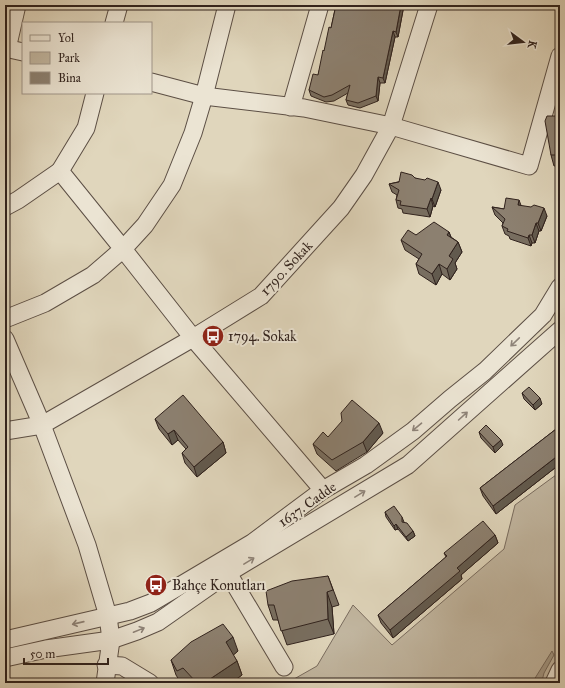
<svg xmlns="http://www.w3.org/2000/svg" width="565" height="688" font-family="'IM FELL Great Primer',serif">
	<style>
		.green { fill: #c2b7a1; stroke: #796c5f }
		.water { fill: #a49986; stroke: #76695c }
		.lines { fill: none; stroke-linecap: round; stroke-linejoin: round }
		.minor-casing { stroke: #5c4f45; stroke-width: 19 }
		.minor { stroke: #ebe4d3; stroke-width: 17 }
		.wall { fill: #786e60; stroke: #30221d }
		.shaded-wall { fill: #625a4e; stroke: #30221d }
		.building { fill: #8c8070; stroke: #30221d }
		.oneway { stroke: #8e8378 }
		.labels { text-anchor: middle; stroke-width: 4; stroke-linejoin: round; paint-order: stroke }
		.street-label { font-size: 14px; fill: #30221d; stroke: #ebe4d3 }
		.poi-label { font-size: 14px; fill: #30221d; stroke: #ebe4d3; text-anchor: start }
	</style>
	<rect width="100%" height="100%" fill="#e0d6bc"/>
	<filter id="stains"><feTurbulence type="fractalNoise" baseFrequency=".005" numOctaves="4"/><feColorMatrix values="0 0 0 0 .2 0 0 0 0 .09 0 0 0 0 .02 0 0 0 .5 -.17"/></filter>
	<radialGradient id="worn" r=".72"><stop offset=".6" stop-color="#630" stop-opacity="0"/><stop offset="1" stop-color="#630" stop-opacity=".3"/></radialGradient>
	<polygon class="green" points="560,472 560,670 554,683 287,683 317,666 353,605 392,645 504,549 515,505"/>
	<polygon class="water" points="552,651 554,655 544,673 542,681 540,683 532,683"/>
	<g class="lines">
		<g class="minor-casing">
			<g id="minor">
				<polyline points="227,5 204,96 193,133 172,185 145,225 123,249 193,338 323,490"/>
				<polyline points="114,23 119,5"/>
				<polyline points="5,48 23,52"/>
				<polyline points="7,49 17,5"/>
				<polyline points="151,82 204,96 304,108 391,126 529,166 560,56"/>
				<polyline points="291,107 320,5"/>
				<polyline points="5,207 18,200 60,171"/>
				<polyline points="5,319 45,303 93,275 123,249 60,171 86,128 95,93"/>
				<polyline points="5,339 42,425 87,545 108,616 111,640 105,683"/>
				<polyline points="5,431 42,425 193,338 261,296 341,208 364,175 391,126 429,5"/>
				<polyline points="228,573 284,667"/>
				<polyline points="5,640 130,611 151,603 252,543 323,490 366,465 413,431 450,399 485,371 543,315 560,287"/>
				<polyline points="5,658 46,649 111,640 137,631 158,622 228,573 408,465 560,330"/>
				<polyline points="106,665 122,666 150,683"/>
				<polyline points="554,683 560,670"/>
			</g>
		</g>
		<use href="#minor" class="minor"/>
	</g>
	<g class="wall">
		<polygon points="336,5 404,5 398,37 395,37 385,83 380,83 378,101 360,108 348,105 346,100 348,93 334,101 326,102 311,96 309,90 318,75 331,28"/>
		<polygon points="560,116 560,165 554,166 551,155"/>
		<polygon points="415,178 441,190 435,207 433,206 430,217 403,213 402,209 398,208 396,200 397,195 392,192 389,184"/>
		<polygon points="521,206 547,216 541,231 539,231 535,243 532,243 531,246 510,239 509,236 505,234 502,226 503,223 495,215 492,207 504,209"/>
		<polygon points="449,232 451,237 458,242 462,252 455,263 457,269 450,280 442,274 436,285 419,274 416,264 419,259 405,250 401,240 416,235"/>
		<polygon points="522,393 542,404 535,410 524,399"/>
		<polygon points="155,419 223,442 226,453 197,477 185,463 182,453 186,449 178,440 172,445 159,429"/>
		<polygon points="560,426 560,464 496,514 483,496 480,488"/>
		<polygon points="479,432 503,445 495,453 481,438"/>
		<polygon points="383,433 367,452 336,471 317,454 313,444 328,437"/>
		<polygon points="385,512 402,517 404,522 413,531 415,536 408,541 398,529 395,530 386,517"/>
		<polygon points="495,535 498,543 461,575 462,579 393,638 381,623 378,615 446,557 444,553"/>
		<polygon points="328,576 339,605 332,607 334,634 287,645 278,620 273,620 268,605"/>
		<polygon points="238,651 233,655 237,661 242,675 231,683 189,683 189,682 187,683 181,683 176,675 171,660"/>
	</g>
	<g class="shaded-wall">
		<polygon points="401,5 404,5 398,37 396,32"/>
		<polygon points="393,31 395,37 385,83 383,78"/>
		<polygon points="378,77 380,83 378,101 376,96"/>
		<polygon points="438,182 441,190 435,207 432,199"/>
		<polygon points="431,198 433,206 430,217 427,209"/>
		<polygon points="519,200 522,208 518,205"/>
		<polygon points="544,208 547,216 541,231 538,223"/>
		<polygon points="536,223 539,231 535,243 532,235"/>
		<polygon points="449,232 453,243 447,235"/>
		<polygon points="529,235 532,243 531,246 528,238"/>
		<polygon points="458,242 462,252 455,263 457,269 450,280 447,269 449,256"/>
		<polygon points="439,264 442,274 436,285 432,274"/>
		<polygon points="540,398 542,404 535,410 533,405"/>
		<polygon points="379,423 383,433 367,452 363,442"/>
		<polygon points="174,430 178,440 172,445 168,434"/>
		<polygon points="501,440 503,445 495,453 493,447"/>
		<polygon points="223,442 226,453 197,477 194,467"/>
		<polygon points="560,454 560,464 496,514 493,506"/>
		<polygon points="396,524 398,529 395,530 394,526"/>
		<polygon points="413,531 415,536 408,541 406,537"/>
		<polygon points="495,535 498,543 461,575 462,579 393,638 390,630 457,568"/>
		<polygon points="327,592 332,607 334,634 328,619"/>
		<polygon points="233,637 238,651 231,657 226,642"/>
		<polygon points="237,661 242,675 231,683 204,683"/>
	</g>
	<g class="building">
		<polygon points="336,5 401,5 396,32 393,31 383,78 378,77 376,96 358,103 346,100 350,85 332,95 324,97 309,90 313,74 318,75 323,50 324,51 329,27 331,28"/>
		<polygon points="547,116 560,116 560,155 551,155 545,121"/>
		<polygon points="401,172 412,175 415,178 425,180 427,178 438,182 432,199 431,198 427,209 400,205 401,201 396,200 399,190 389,184 399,182"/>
		<polygon points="506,198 519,200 518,205 531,207 534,205 544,208 538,223 536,223 532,235 529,235 528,238 507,231 508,229 502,226 505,219 492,207 504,209"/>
		<polygon points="434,222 449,232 447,235 458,242 449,256 453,259 447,269 439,264 432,274 416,264 422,254 401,240 408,230 416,235"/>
		<polygon points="529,387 540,398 533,405 522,393"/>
		<polygon points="183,395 223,442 194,467 182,453 188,447 174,430 168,434 155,419"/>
		<polygon points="352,400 379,423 363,442 332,460 313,444 323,432 328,437 342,421 341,413"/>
		<polygon points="486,425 501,440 493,447 479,432"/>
		<polygon points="560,426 560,454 493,506 480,488"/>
		<polygon points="394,506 402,517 402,522 407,523 413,531 406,537 396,524 394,526 385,512"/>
		<polygon points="483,521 495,535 457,568 460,571 390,630 378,615 447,556 444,553"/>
		<polygon points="328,576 333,590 327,592 328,619 281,631 274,605 268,605 266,591 292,581"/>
		<polygon points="223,624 233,637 226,642 237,661 204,683 197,683 183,668 177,671 171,660 191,642"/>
	</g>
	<defs><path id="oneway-shaft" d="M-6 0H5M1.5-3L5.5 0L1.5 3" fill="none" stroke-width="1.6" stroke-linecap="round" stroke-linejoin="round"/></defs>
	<g class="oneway">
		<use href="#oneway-shaft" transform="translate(515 342) rotate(136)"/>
		<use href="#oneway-shaft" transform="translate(463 416) rotate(-42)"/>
		<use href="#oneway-shaft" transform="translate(417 427) rotate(140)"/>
		<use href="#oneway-shaft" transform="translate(360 494) rotate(-31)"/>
		<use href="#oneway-shaft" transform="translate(249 561) rotate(-31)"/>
		<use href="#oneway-shaft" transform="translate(78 623) rotate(167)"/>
		<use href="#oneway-shaft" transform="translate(139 630) rotate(-22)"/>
	</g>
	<defs>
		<g id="bus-disc" transform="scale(1.15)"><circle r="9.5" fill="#8f2418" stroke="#ebe4d3"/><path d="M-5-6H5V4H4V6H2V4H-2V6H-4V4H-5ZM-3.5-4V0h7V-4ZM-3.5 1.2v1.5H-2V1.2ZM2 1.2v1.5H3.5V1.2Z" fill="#fff"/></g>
	</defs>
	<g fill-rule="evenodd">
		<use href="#bus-disc" x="213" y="336"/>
		<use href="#bus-disc" x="156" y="585"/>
	</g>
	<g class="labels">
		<g class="street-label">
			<text transform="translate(286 268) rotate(-47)" y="5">1790. Sokak</text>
			<text transform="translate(307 504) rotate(-35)" y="5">1637. Cadde</text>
		</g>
		<g class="poi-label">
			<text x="228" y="341">1794. Sokak</text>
			<text x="172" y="590">Bahçe Konutları</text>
		</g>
	</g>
	<rect width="565" height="688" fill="none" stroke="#e0d6bc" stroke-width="20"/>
	<rect x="6" y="6" width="553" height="676" fill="none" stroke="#30221d" stroke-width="2"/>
	<rect x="10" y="10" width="545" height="668" fill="none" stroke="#30221d"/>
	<rect x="22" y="22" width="130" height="72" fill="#ebe4d3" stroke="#a0968a"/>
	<rect x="30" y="35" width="20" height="6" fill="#ebe4d3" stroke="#a0968a"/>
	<text x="58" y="42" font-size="12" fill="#30221d">Yol</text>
	<rect x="30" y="52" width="20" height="12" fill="#c2b7a1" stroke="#a0968a"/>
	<text x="58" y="62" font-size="12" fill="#30221d">Park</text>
	<rect x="30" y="72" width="20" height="12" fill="#8c8070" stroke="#a0968a"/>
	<text x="58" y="82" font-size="12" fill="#30221d">Bina</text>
	<g transform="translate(523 42) rotate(105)" stroke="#ebe4d3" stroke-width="3" paint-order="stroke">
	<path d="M0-3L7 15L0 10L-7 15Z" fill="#30221d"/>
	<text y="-6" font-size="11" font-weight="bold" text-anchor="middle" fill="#30221d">K</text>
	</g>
	<path d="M24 658v6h84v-6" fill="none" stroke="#30221d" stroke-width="2"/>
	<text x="30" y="658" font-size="12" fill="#30221d" stroke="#ebe4d3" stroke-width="3" paint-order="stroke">50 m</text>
	<rect width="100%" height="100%" filter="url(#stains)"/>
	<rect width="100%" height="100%" fill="url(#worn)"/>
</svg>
